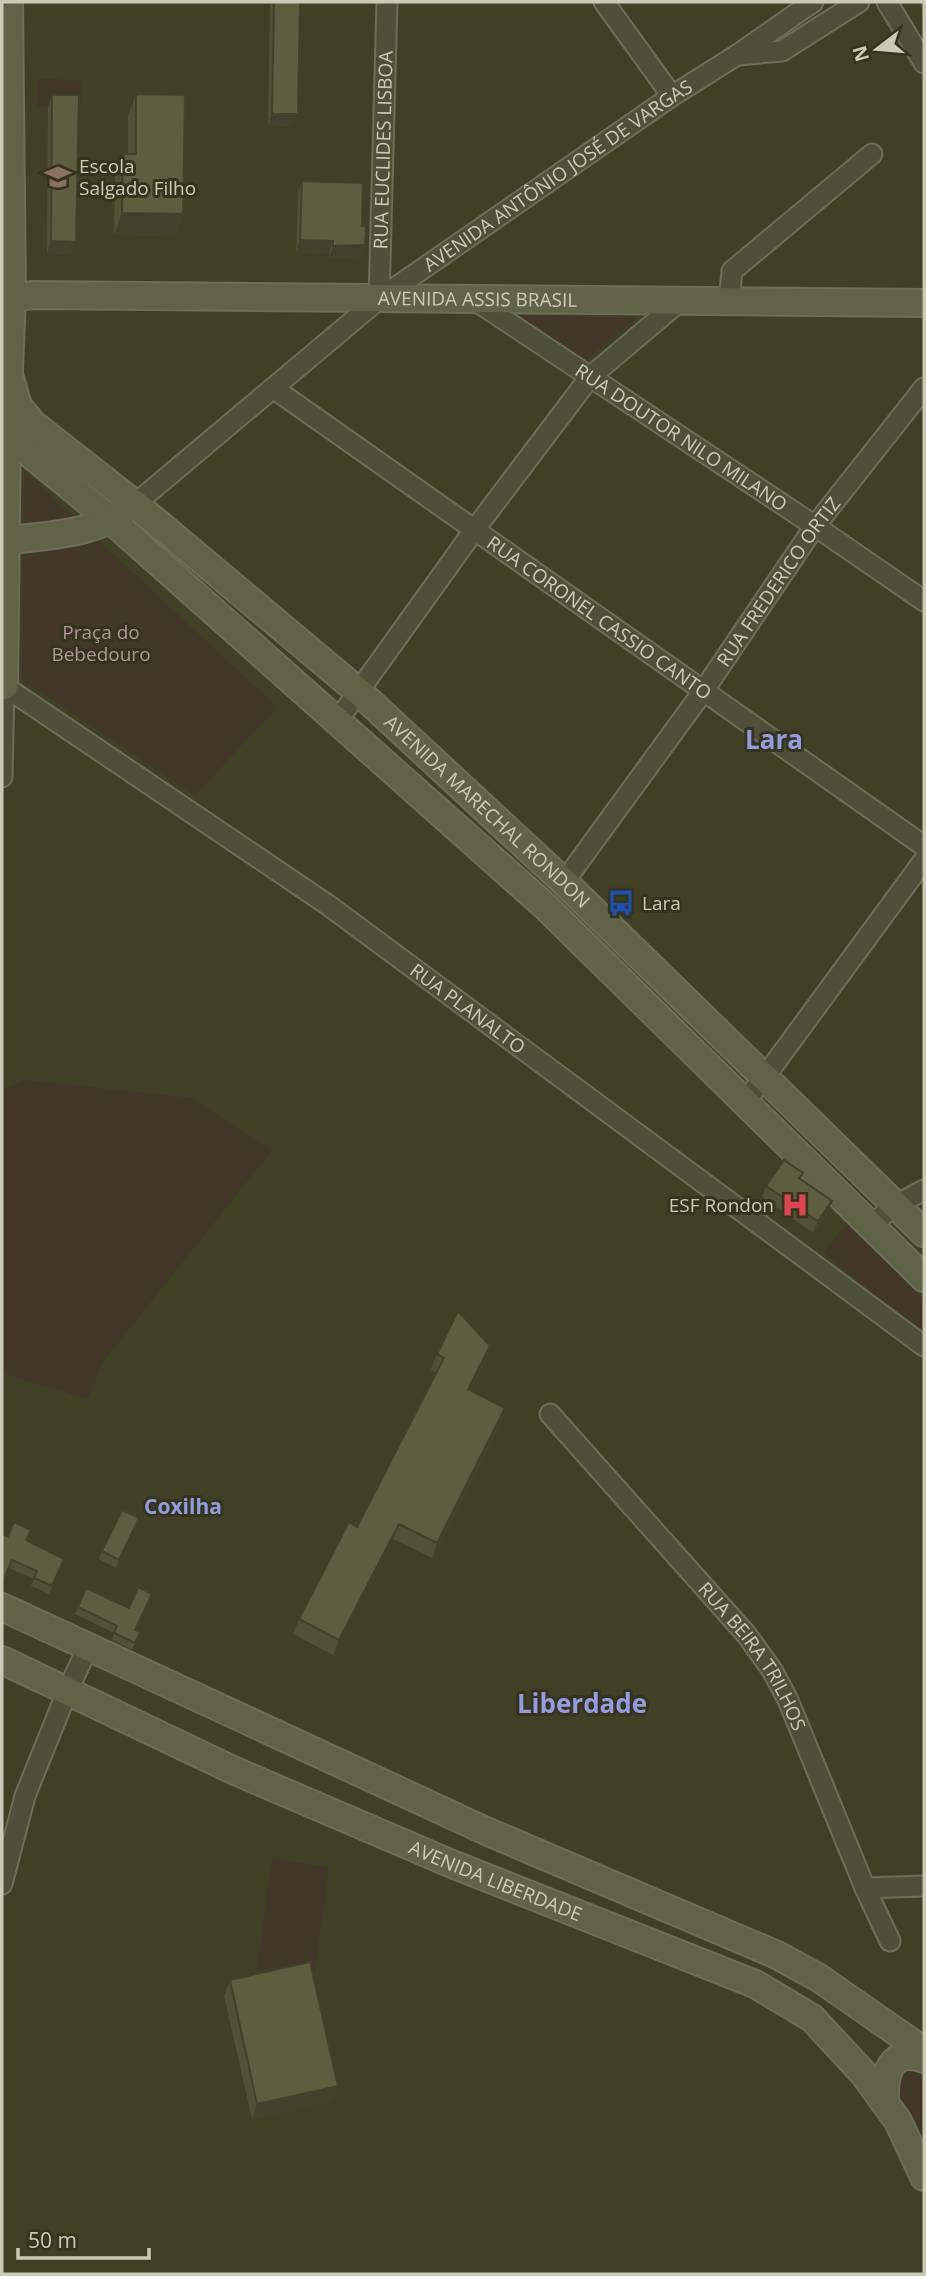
<svg xmlns="http://www.w3.org/2000/svg" width="926" height="2276" font-family="'Open Sans',sans-serif">
	<style>
		.green { fill: #433729 }
		.lines { fill: none; stroke-linecap: round; stroke-linejoin: round }
		.street-casing { stroke: #6d6e57; stroke-width: 23 }
		.secondary-casing { stroke: #6d6e57; stroke-width: 30 }
		.street { stroke: #4f5039; stroke-width: 19 }
		.secondary { stroke: #616347; stroke-width: 26 }
		.wall { fill: #505135 }
		.shaded-wall { fill: #41422b }
		.building { fill: #5d5e3e; stroke: #41422b; stroke-width: 2 }
		.labels { text-anchor: middle; stroke-width: 6; stroke-linejoin: round; paint-order: stroke }
		.street-label { font-size: 19px; fill: #c9cbb6; stroke: #35351e }
		.poi-label { font-size: 19px; fill: #c9cbb6; stroke: #35351e; text-anchor: start }
		.park-label { font-size: 19px; fill: #b5929d; stroke: #35351e }
		.neighbourhood-label { font-size: 21px; font-weight: bold; fill: #939ce3; stroke: #35351e }
		.district-label { font-size: 26px; font-weight: bold; fill: #939ce3; stroke: #35351e }
	</style>
	<rect width="100%" height="100%" fill="#404025"/>
	<g class="green">
		<polygon points="37,79 81,80 81,107 37,107"/>
		<polygon points="504,315 637,318 579,365"/>
		<polygon points="24,471 277,707 195,796 22,679"/>
		<polygon points="25,1080 191,1098 272,1150 102,1363 88,1399 2,1373 2,1090"/>
		<polygon points="849,1222 924,1301 924,1336 823,1252"/>
		<polygon points="272,1859 329,1867 314,1977 257,1969"/>
		<polygon points="924,2065 924,2161 889,2087 891,2072"/>
	</g>
	<g class="lines">
		<g class="street-casing">
			<g id="street">
				<polyline points="604,2 672,96"/>
				<polyline points="887,2 924,63"/>
				<polyline points="738,55 782,51 859,2"/>
				<path id="s1" d="M379,299L387,2"/>
				<path id="s2" d="M473,299L815,526L924,601"/>
				<polyline points="729,301 732,271 872,154"/>
				<path id="s3" d="M273,388L924,846"/>
				<path id="s4" d="M135,504L379,299L672,96L737,55L813,2"/>
				<path id="s5" d="M4,686L328,905L924,1346"/>
				<polyline points="338,720 475,529 590,377 680,301"/>
				<polyline points="2,777 4,686"/>
				<path id="s6" d="M564,882L704,690L815,526L924,388"/>
				<polyline points="744,1102 764,1078 924,860"/>
				<polyline points="871,1225 896,1205 924,1190"/>
				<path id="s7" d="M550,1414L746,1634L772,1670L788,1700L865,1888L890,1941"/>
				<polyline points="2,1884 25,1796 67,1692 88,1647"/>
				<polyline points="865,1888 924,1886"/>
			</g>
		</g>
		<g class="secondary-casing">
			<g id="secondary">
				<path id="s8" d="M2,300L32,295L924,303"/>
				<path id="s9" d="M9,375L18,406L33,424L135,504L359,692L564,882L924,1233"/>
				<polyline points="7,435 111,520 545,906 924,1278"/>
				<path d="M6,541C44,535 90,535 122,513"/>
				<polyline points="2,686 4,686 7,420 12,295 9,2"/>
				<polyline points="2,1607 486,1831 777,1955 819,1978 924,2051"/>
				<path id="s10" d="M2,1660L235,1771L452,1864L755,1984L812,2018L863,2073L898,2121L924,2177"/>
				<path d="M885,2102C884,2075 889,2047 924,2059"/>
			</g>
		</g>
		<use href="#street" class="street"/>
		<use href="#secondary" class="secondary"/>
	</g>
	<g class="wall">
		<polygon points="270,2 300,2 293,126 268,125"/>
		<polygon points="918,2 924,2 924,11"/>
		<polygon points="136,94 183,214 175,236 114,235 115,176 123,154 128,154 128,116"/>
		<polygon points="52,95 76,242 71,254 47,253 48,107"/>
		<polygon points="302,181 361,257 329,258 329,253 296,252 298,193"/>
		<polygon points="803,1173 801,1179 832,1201 827,1213 813,1233 762,1197 766,1186"/>
		<polygon points="437,1354 485,1362 470,1390 505,1408 499,1424 432,1558 393,1539 333,1655 293,1634 299,1619 357,1527 436,1373 431,1370"/>
		<polygon points="139,1518 116,1568 99,1559 102,1551"/>
		<polygon points="2,1535 27,1540 64,1559 49,1594 31,1586 34,1579 9,1568 2,1585"/>
		<polygon points="152,1594 136,1630 137,1639 132,1650 112,1640 114,1633 75,1614 78,1607 129,1608"/>
		<polygon points="230,1980 338,2086 332,2101 252,2119 224,1996"/>
	</g>
	<g class="shaded-wall">
		<polygon points="272,114 298,114 293,126 268,125"/>
		<polygon points="122,213 183,214 175,236 114,235"/>
		<polygon points="300,240 333,241 329,253 296,252"/>
		<polygon points="51,241 76,242 71,254 47,253"/>
		<polygon points="365,245 361,257 329,258 333,246"/>
		<polygon points="832,1201 827,1213 813,1233 818,1221"/>
		<polygon points="490,1346 485,1362 462,1405 468,1389"/>
		<polygon points="505,1408 499,1424 432,1558 437,1543"/>
		<polygon points="139,1518 136,1526 116,1568 119,1560"/>
		<polygon points="399,1524 393,1539 333,1655 339,1640"/>
		<polygon points="338,2086 332,2101 252,2119 257,2104"/>
	</g>
	<g class="building">
		<polygon points="274,2 300,2 298,114 272,114"/>
		<polygon points="136,94 185,95 183,214 122,213 123,154 136,154"/>
		<polygon points="52,95 79,95 76,242 51,241"/>
		<polygon points="302,181 363,183 362,226 366,226 365,245 333,246 333,241 300,240"/>
		<polygon points="784,1160 803,1173 799,1178 832,1201 818,1221 766,1186"/>
		<polygon points="458,1311 490,1346 468,1389 505,1408 437,1543 399,1524 339,1640 299,1619 349,1522 357,1527 444,1358 437,1354"/>
		<polygon points="122,1510 139,1518 119,1560 102,1551"/>
		<polygon points="14,1522 31,1530 26,1540 64,1559 52,1586 34,1578 37,1571 12,1560 3,1581 2,1580 2,1534 8,1536"/>
		<polygon points="138,1587 152,1594 135,1630 140,1632 135,1643 114,1633 117,1626 78,1607 86,1588 129,1608"/>
		<polygon points="310,1962 338,2086 257,2104 230,1980"/>
	</g>
	<defs>
		<g id="school-bare" transform="scale(2.1)"><path d="M0-5L7-2L0 1L-7-2ZM-4 1L0 2.5L4 1V4Q0 6-4 4Z" fill="#8d6e63" stroke="#35351e" stroke-width="2.5" paint-order="stroke"/></g>
		<g id="bus-bare" transform="scale(2.1)"><path d="M-5-6H5V4H4V6H2V4H-2V6H-4V4H-5ZM-3.5-4V0h7V-4ZM-3.5 1.2v1.5H-2V1.2ZM2 1.2v1.5H3.5V1.2Z" fill="#1a4fb4" stroke="#35351e" stroke-width="2.5" paint-order="stroke"/></g>
		<g id="hospital-bare" transform="scale(2.1)"><path d="M-5-5h3v3.5h4V-5h3V5h-3V1.5h-4V5h-3Z" fill="#e0444e" stroke="#35351e" stroke-width="2.5" paint-order="stroke"/></g>
	</defs>
	<g fill-rule="evenodd">
		<use href="#school-bare" x="58" y="177"/>
		<use href="#bus-bare" x="621" y="903"/>
		<use href="#hospital-bare" x="795" y="1205"/>
	</g>
	<g class="labels">
		<g class="street-label">
			<text dy="7" stroke="none"><textPath href="#s1" startOffset="149">RUA EUCLIDES LISBOA</textPath></text>
			<text dy="7" stroke="none"><textPath href="#s4" startOffset="536">AVENIDA ANTÔNIO JOSÉ DE VARGAS</textPath></text>
			<text dy="7" stroke="none"><textPath href="#s8" startOffset="476">AVENIDA ASSIS BRASIL</textPath></text>
			<text dy="7" stroke="none"><textPath href="#s2" startOffset="250">RUA DOUTOR NILO MILANO</textPath></text>
			<text dy="7" stroke="none"><textPath href="#s6" startOffset="369">RUA FREDERICO ORTIZ</textPath></text>
			<text dy="7" stroke="none"><textPath href="#s3" startOffset="399">RUA CORONEL CASSIO CANTO</textPath></text>
			<text dy="7" stroke="none"><textPath href="#s9" startOffset="653">AVENIDA MARECHAL RONDON</textPath></text>
			<text dy="7" stroke="none"><textPath href="#s5" startOffset="565">RUA PLANALTO</textPath></text>
			<text dy="7" stroke="none"><textPath href="#s7" startOffset="317">RUA BEIRA TRILHOS</textPath></text>
			<text dy="7" stroke="none"><textPath href="#s10" startOffset="541">AVENIDA LIBERDADE</textPath></text>
		</g>
		<g class="poi-label">
			<text x="79" y="173">Escola<tspan x="79" dy="22">Salgado Filho</tspan></text>
			<text x="642" y="910">Lara</text>
			<text x="774" y="1212" text-anchor="end">ESF Rondon</text>
		</g>
		<g class="park-label">
			<text x="101" y="639">Praça do<tspan x="101" dy="22">Bebedouro</tspan></text>
		</g>
		<g class="neighbourhood-label">
			<text x="183" y="1514">Coxilha</text>
		</g>
		<g class="district-label">
			<text x="774" y="749">Lara</text>
			<text x="582" y="1713">Liberdade</text>
		</g>
	</g>
	<rect width="926" height="2276" fill="none" stroke="#c9cbb6" stroke-width="7"/>
	<g transform="translate(877 49) rotate(254)" stroke="#35351e" stroke-width="5" paint-order="stroke">
	<path d="M0-5L12 26L0 18L-12 26Z" fill="#c9cbb6"/>
	<text y="-10" font-size="19" font-weight="bold" text-anchor="middle" fill="#c9cbb6">N</text>
	</g>
	<path d="M18 2248v10h131v-10" fill="none" stroke="#c9cbb6" stroke-width="3.5"/>
	<text x="28" y="2248" font-size="21" fill="#c9cbb6" stroke="#35351e" stroke-width="5" paint-order="stroke">50 m</text>
</svg>
